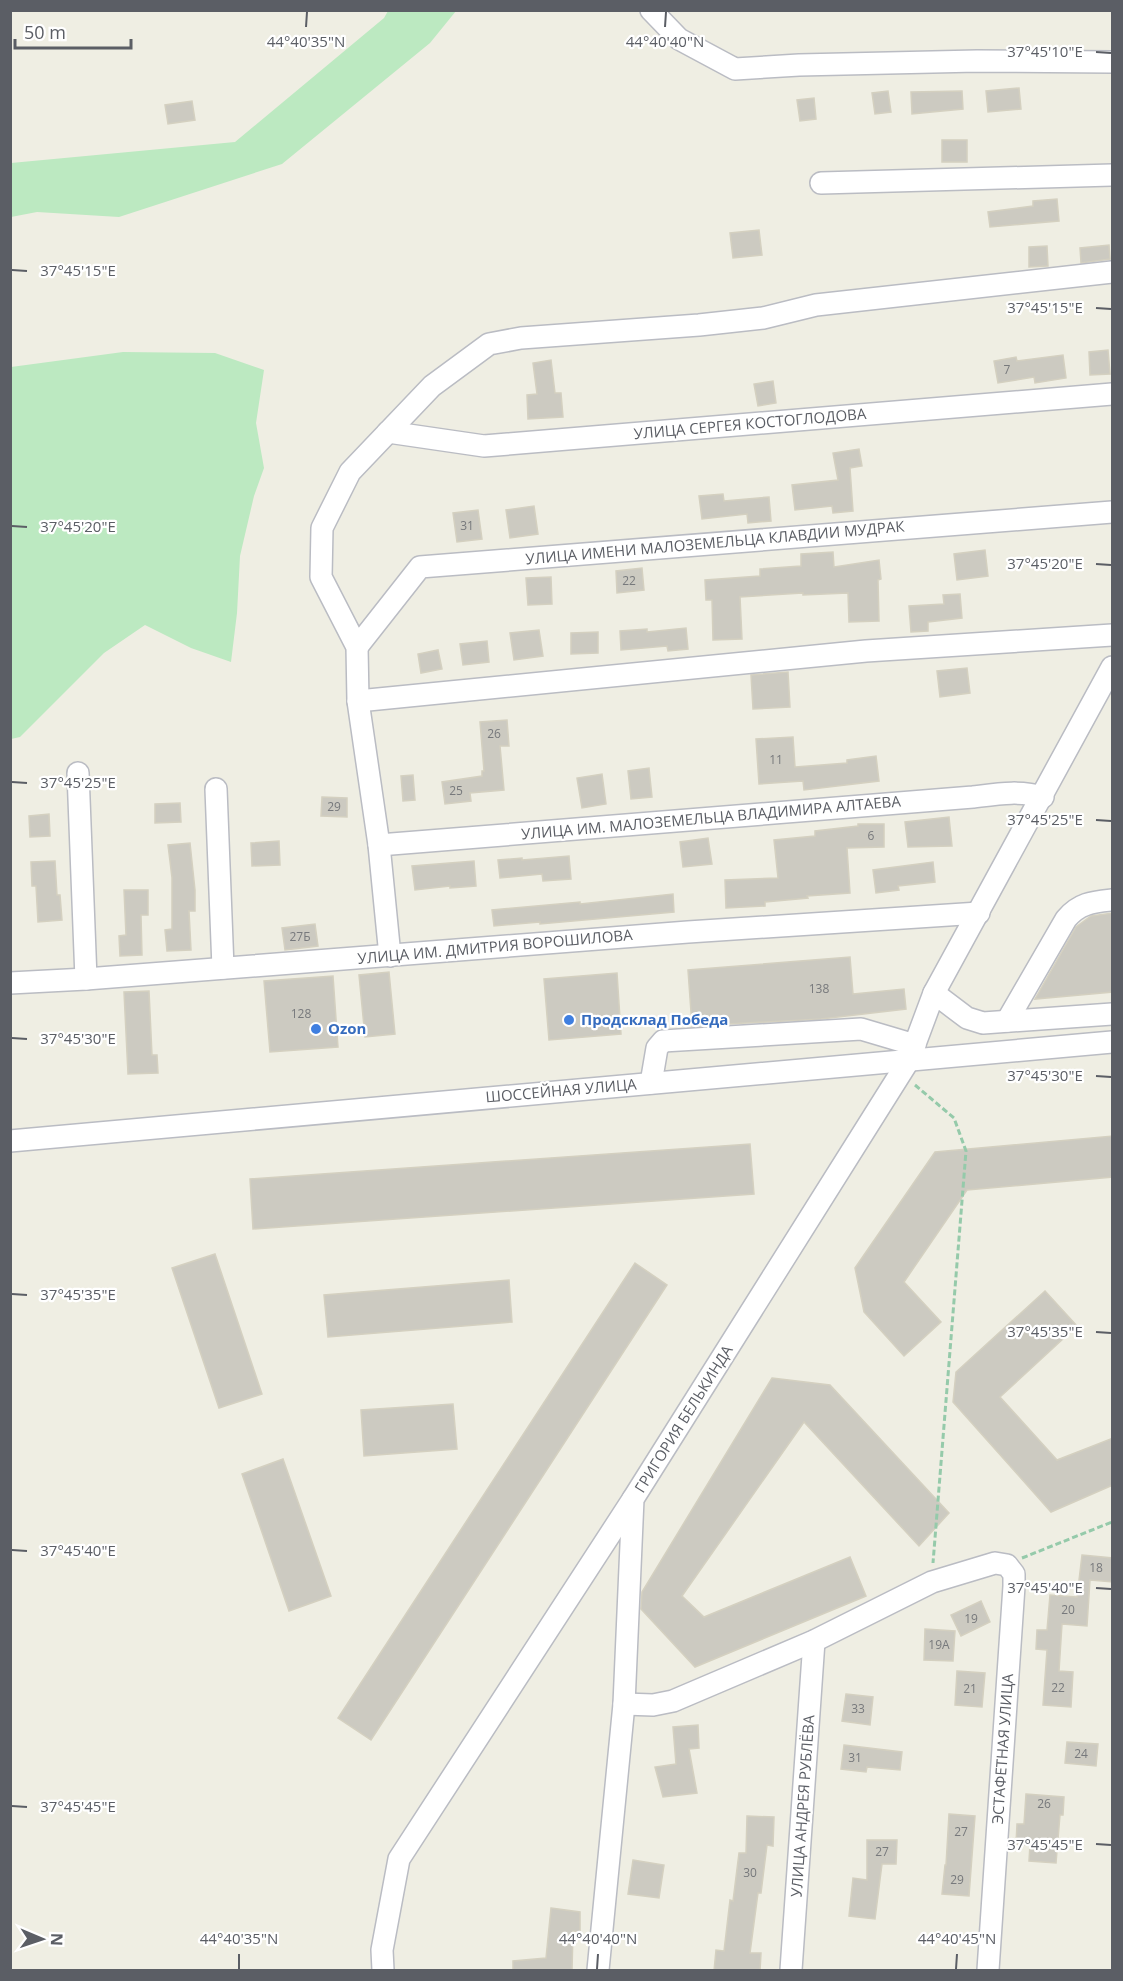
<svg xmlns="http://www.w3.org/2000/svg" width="1123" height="1981" font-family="'Open Sans',sans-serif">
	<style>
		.green { fill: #bce9c1 }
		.building { fill: #cccac1; stroke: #d4d0c0; stroke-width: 1.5 }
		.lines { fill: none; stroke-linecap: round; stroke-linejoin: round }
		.minor-casing { stroke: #babcc3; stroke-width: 24 }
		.path { stroke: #95caaa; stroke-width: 3; stroke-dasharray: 6 3; stroke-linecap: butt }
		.minor { stroke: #fff; stroke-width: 21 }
		.ticks { fill: none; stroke: #5b5e65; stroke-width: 2 }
		.shop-dot { fill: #3f7fe0; stroke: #fff; stroke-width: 2 }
		.labels { text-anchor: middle; stroke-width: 4.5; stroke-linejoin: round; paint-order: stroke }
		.number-label { font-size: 12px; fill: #77797c }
		.street-label { font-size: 15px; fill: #5b5e65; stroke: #fff }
		.shop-label { font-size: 15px; font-weight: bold; fill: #366cbe; stroke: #fff; text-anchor: start }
		.ticks-label { font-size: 15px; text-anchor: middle; fill: #5b5e65; stroke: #fff; stroke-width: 4.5; stroke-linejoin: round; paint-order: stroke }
	</style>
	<rect width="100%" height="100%" fill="#efeee3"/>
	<g class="green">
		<polygon points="388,11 456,11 430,43 282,164 119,217 37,212 11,217 11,163 235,142 384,18"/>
		<polygon points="123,352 215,353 264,370 256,423 264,468 254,496 240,556 237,613 231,662 191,648 145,625 104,653 20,737 11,739 11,367"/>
	</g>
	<g class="building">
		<polygon points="1019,88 1021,109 988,112 986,91"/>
		<polygon points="888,91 891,112 875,114 872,93"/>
		<polygon points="962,91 963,109 912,114 911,92"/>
		<polygon points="814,98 816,119 800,121 797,100"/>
		<polygon points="192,101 195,120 168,124 165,105"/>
		<rect x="942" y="140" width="25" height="22"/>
		<polygon points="1057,199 1059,221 990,227 988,212 1033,206 1033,201"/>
		<polygon points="759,230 762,255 733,258 730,233"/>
		<polygon points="1109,245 1110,259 1081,263 1080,248"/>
		<polygon points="1047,246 1048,266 1029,267 1029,247"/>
		<polygon points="1108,350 1110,374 1090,375 1089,352"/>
		<polygon points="1063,355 1066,378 1035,383 1034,377 998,383 994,361 1016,357 1017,361"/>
		<polygon points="551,360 555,393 561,393 563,417 528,419 527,395 537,394 533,363"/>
		<polygon points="773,381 776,403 758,406 754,384"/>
		<polygon points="859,449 862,466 850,468 853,511 833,513 832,506 795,510 792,485 838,480 833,453"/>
		<polygon points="723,494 724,501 769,497 771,521 748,523 747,514 702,519 699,496"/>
		<polygon points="534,506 538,534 510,538 506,510"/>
		<polygon points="478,510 482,539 457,542 453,513"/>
		<polygon points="985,550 988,576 957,580 954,554"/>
		<polygon points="833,552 834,567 879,560 881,579 878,580 879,621 849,622 848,593 803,595 803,593 740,597 742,639 713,640 712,600 706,600 705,580 760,576 760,569 801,566 801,554"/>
		<polygon points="642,568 644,590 617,593 616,571"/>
		<polygon points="551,577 552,604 528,605 526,578"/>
		<polygon points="960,594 962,618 928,622 928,631 911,632 909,606 944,604 943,595"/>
		<polygon points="686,628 688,649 668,651 667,646 621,650 620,631 647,629 647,632"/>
		<polygon points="539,630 543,656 514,660 510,633"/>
		<polygon points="598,632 598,653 571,654 571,633"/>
		<polygon points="487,641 489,662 463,665 460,644"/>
		<polygon points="438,650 442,669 421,673 418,654"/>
		<polygon points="967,668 970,693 940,697 937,671"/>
		<polygon points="788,672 790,707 753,709 751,675"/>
		<polygon points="507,720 509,746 500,746 504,790 470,793 471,801 445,804 442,782 482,776 482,771 484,771 480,722"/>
		<polygon points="793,737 795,767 847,763 847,760 876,756 879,781 804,790 803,781 759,784 756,739"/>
		<polygon points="649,768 652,797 631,799 628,771"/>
		<polygon points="602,774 606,804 582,808 577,778"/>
		<polygon points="413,775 415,800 403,801 401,776"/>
		<polygon points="322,797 347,798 347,817 321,816"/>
		<polygon points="180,803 181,822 155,823 155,804"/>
		<polygon points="49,814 50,836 30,837 29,816"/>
		<polygon points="949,817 952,846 908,847 905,822"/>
		<polygon points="858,824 884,824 884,847 847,848 850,893 807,896 808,898 765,902 765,906 726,908 725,880 778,878 774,840 815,836 815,831 858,826"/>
		<polygon points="708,838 712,864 683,867 680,842"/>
		<polygon points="279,841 280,865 252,866 251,843"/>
		<polygon points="190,843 195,890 195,911 189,911 191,950 167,951 165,930 172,929 172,878 168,845"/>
		<polygon points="569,856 571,879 543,881 542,874 500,878 498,860 522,858 522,860"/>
		<polygon points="55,861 57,895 60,895 62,920 38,922 36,886 32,886 31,862"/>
		<polygon points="474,861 476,886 450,888 450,886 415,890 412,866"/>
		<polygon points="933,862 935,882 898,886 899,890 876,893 873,870"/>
		<polygon points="124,890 148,890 148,915 141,915 142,955 120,956 119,936 126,935"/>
		<polygon points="673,894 674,912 540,924 540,922 494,926 492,910 580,902 580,904"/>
		<polygon points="1113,913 1113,992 1035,999 1076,927 1091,916"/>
		<polygon points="315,924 318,946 285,950 282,928"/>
		<polygon points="850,957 853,994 904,989 906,1009 821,1019 692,1026 688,970"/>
		<polygon points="389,972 395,1034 365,1037 359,975"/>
		<polygon points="617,973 621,1034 549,1040 544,979"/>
		<polygon points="333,976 338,1047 270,1052 264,981"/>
		<polygon points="149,991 152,1055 157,1055 158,1073 128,1074 124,992"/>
		<polygon points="1113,1136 1113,1177 967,1190 904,1282 941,1322 904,1356 864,1312 855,1268 935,1152"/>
		<polygon points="750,1144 754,1194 253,1229 250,1179"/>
		<polygon points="215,1254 262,1394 219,1408 172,1268"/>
		<polygon points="635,1263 667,1285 371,1740 338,1718"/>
		<polygon points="509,1280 512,1322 328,1337 324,1295"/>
		<polygon points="1045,1291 1077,1326 1000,1397 1057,1460 1113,1438 1113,1485 1051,1512 953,1402 956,1372"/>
		<polygon points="772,1378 830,1385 949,1513 919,1546 804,1422 682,1596 704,1617 850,1557 866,1596 695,1667 641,1609 642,1592"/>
		<polygon points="453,1404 457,1449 364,1456 361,1410"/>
		<polygon points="283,1459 331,1596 289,1611 242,1474"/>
		<polygon points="1082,1555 1113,1558 1113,1582 1090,1580 1087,1626 1062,1624 1059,1671 1073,1672 1071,1707 1043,1705 1047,1650 1036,1649 1037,1630 1047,1630 1050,1595 1077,1597"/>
		<polygon points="981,1601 990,1622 961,1636 951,1615"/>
		<polygon points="925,1629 955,1631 953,1661 924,1660"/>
		<polygon points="957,1671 985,1673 982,1707 955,1705"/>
		<polygon points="846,1694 873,1697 870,1725 842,1721"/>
		<polygon points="698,1725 699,1748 689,1749 697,1793 663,1797 655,1767 676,1764 673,1727"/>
		<polygon points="1067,1742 1098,1744 1096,1766 1065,1763"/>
		<polygon points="844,1745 902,1752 900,1770 867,1767 866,1772 841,1769"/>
		<polygon points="1026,1794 1064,1797 1063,1815 1060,1815 1056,1863 1029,1861 1030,1845 1016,1844 1017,1824 1024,1824"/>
		<polygon points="949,1814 975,1816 969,1896 942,1894 945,1865 946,1865"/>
		<polygon points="747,1816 774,1817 773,1846 767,1845 761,1893 758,1893 750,1953 761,1953 760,1971 714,1971 716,1950 724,1951 730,1900 733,1901 739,1853 746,1853"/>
		<polygon points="867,1840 897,1840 896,1864 882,1864 875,1919 849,1916 853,1878 867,1880"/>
		<polygon points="633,1860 664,1865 659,1898 628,1894"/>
		<polygon points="551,1908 580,1912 580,1932 573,1931 572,1971 513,1971 513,1961 546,1958"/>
	</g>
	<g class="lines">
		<g class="minor-casing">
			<g id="minor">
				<polyline points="651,10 679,39 735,69 799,65 977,61 1112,62"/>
				<polyline points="821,183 1112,175"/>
				<polyline points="388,432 484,446 1112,394"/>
				<polyline points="357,647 420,567 1112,512"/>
				<polyline points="358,701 866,651 1112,635"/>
				<polyline points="78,773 86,979"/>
				<polyline points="216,789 223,968"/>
				<path d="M379,845L973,797C997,794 1019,790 1043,797"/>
				<polyline points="390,956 379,845 358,701 357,647 321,577 322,528 350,472 432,386 489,344 521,338 699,325 763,318 816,305 1112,272"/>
				<polyline points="10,983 86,979 688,932 979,913"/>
				<polyline points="934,993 967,1018 983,1023 1112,1014"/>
				<path d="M1007,1021L1066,919C1079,903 1093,902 1112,900"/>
				<polyline points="651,1083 657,1048 663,1041 861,1029 915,1045"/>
				<polyline points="10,1141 1112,1042"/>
				<polyline points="624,1704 653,1705 673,1701 814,1641 932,1582 995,1563 1007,1565 1014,1574 1014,1586 988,1970"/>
				<polyline points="383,1970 382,1950 399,1859 633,1499"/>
				<polyline points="598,1970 624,1704 633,1499 909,1060 934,993 1112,667"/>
				<polyline points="791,1970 814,1641"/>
			</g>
		</g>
		<g class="path">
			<polyline points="915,1085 954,1118 966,1151 933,1563"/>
			<polyline points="1022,1558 1112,1522"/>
		</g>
		<use href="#minor" class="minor"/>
	</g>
	<path class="ticks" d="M306,27L307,12M665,27L666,12M1096,52L1111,53M12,270L27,271M1096,308L1111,309M12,526L27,527M1096,564L1111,565M12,782L27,783M1096,820L1111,821M12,1038L27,1039M1096,1076L1111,1077M12,1294L27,1295M1096,1332L1111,1333M12,1550L27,1551M1096,1588L1111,1589M12,1806L27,1807M1096,1844L1111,1845M239,1969V1954M597,1969L598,1954M956,1969L957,1954"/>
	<g class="shop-dot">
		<circle cx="569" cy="1020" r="6"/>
		<circle cx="316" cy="1029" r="6"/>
	</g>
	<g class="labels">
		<g class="number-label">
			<text x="1007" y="374">7</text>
			<text x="467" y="530">31</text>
			<text x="629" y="585">22</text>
			<text x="494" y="738">26</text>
			<text x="776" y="764">11</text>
			<text x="456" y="795">25</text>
			<text x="334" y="811">29</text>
			<text x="871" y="840">6</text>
			<text x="300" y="941">27Б</text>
			<text x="819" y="993">138</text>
			<text x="301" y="1018">128</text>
			<text x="1096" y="1572">18</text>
			<text x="1068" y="1614">20</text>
			<text x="971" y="1623">19</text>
			<text x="939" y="1649">19А</text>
			<text x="1058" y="1692">22</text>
			<text x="970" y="1693">21</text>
			<text x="858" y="1713">33</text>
			<text x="1081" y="1758">24</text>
			<text x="855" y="1762">31</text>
			<text x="1044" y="1808">26</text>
			<text x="961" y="1836">27</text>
			<text x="882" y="1856">27</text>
			<text x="750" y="1877">30</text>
			<text x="957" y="1884">29</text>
		</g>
		<g class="street-label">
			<text transform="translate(750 424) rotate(-5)" y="5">УЛИЦА СЕРГЕЯ КОСТОГЛОДОВА</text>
			<text transform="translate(715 543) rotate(-5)" y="5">УЛИЦА ИМЕНИ МАЛОЗЕМЕЛЬЦА КЛАВДИИ МУДРАК</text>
			<text transform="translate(711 818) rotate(-5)" y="5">УЛИЦА ИМ. МАЛОЗЕМЕЛЬЦА ВЛАДИМИРА АЛТАЕВА</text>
			<text transform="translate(495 947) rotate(-5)" y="5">УЛИЦА ИМ. ДМИТРИЯ ВОРОШИЛОВА</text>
			<text transform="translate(561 1091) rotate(-5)" y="5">ШОССЕЙНАЯ УЛИЦА</text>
			<text transform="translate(684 1419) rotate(-58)" y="5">ГРИГОРИЯ БЕЛЬКИНДА</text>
			<text transform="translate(1003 1749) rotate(-86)" y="5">ЭСТАФЕТНАЯ УЛИЦА</text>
			<text transform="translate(803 1806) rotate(-86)" y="5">УЛИЦА АНДРЕЯ РУБЛЁВА</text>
		</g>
		<g class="shop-label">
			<text x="581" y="1025">Продсклад Победа</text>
			<text x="328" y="1034">Ozon</text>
		</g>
	</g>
	<g class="ticks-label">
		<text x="306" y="47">44°40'35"N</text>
		<text x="665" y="47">44°40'40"N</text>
		<text x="1045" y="57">37°45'10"E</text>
		<text x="78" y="276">37°45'15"E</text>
		<text x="1045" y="313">37°45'15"E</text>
		<text x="78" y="532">37°45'20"E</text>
		<text x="1045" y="569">37°45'20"E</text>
		<text x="78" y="788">37°45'25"E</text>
		<text x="1045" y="825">37°45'25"E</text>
		<text x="78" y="1044">37°45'30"E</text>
		<text x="1045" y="1081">37°45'30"E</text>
		<text x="78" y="1300">37°45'35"E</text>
		<text x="1045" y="1337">37°45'35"E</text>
		<text x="78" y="1556">37°45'40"E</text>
		<text x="1045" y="1593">37°45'40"E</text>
		<text x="78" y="1812">37°45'45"E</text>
		<text x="1045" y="1850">37°45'45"E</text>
		<text x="239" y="1944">44°40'35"N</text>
		<text x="598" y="1944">44°40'40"N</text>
		<text x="957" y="1944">44°40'45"N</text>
	</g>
	<rect width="1123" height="1981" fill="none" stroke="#5b5e65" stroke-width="24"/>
	<g transform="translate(42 1939) rotate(92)" stroke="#ffffff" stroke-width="4.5" paint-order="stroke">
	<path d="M0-4.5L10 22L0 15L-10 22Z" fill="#5b5e65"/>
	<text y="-9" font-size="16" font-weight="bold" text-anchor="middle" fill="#5b5e65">N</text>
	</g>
	<path d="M15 39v9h116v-9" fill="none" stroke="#5b5e65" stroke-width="3"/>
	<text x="24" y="39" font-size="18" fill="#5b5e65" stroke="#ffffff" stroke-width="4.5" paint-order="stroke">50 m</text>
</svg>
